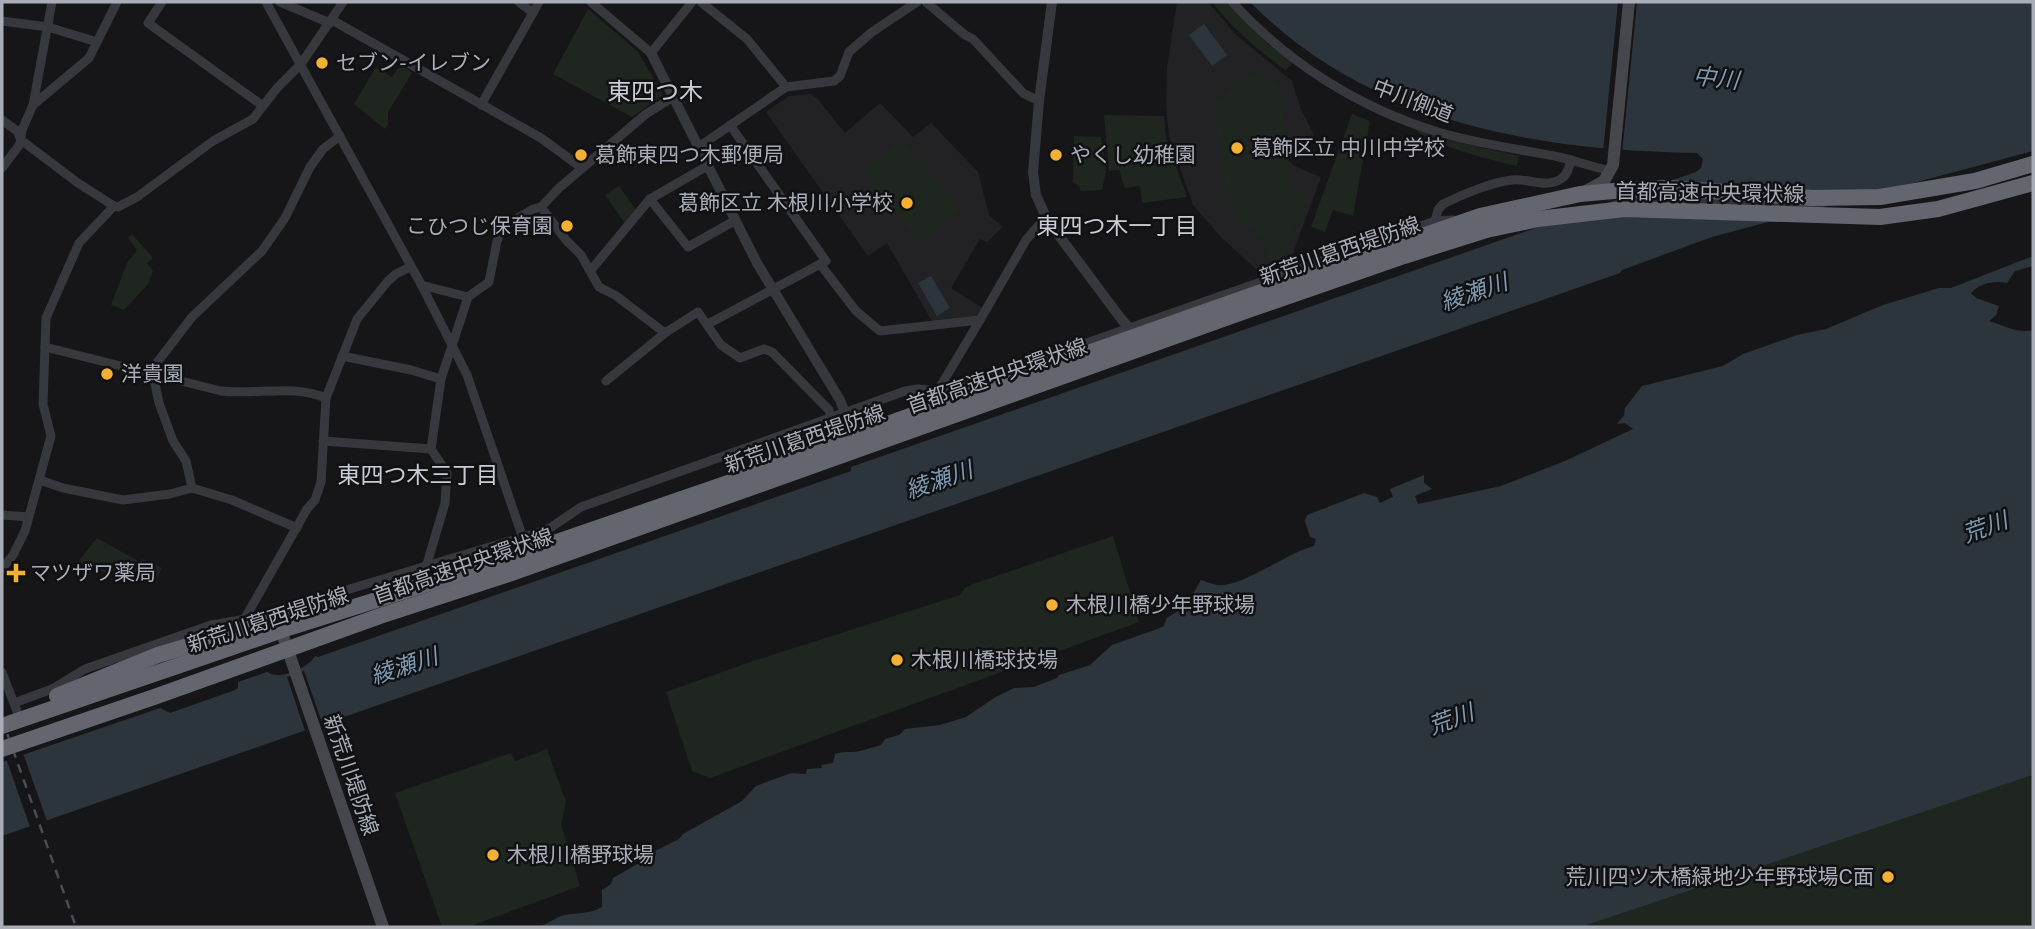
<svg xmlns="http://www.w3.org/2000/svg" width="2035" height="929" font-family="'Public Sans','Noto Sans JP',sans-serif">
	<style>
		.built { fill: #222225 }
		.green { fill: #1e261f }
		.water { fill: #2c353c }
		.pier { fill: #161618 }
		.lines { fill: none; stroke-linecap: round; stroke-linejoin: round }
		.minor { stroke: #37383d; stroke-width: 9 }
		.tertiary { stroke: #37383d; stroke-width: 10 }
		.secondary { stroke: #45474d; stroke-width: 12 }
		.motorway { stroke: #63666e; stroke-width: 16 }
		.rail { stroke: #4a4c52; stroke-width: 2.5; stroke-dasharray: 9 7; stroke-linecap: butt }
		.motorway-bridge { stroke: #63666e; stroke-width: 16 }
		.poi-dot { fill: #f2b134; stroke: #111113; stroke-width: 2.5 }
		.labels { text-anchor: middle; stroke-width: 5; stroke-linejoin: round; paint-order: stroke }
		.poi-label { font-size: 21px; fill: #a8adb8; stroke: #111113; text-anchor: start }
		.street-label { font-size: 21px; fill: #a8adb8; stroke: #111113 }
		.water-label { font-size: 23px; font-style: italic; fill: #7f9bb3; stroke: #111113 }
		.neighbourhood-label { font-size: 23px; fill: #c9ccd4; stroke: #111113 }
		.quarter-label { font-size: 24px; fill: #c9ccd4; stroke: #111113 }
	</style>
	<rect width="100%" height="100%" fill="#161618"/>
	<g class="built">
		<polygon points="1177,2 1208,2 1236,35 1292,81 1300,107 1314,135 1288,160 1294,166 1321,177 1289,264 1260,273 1220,236 1193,205 1169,136 1166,105 1167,67"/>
		<polygon points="810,94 817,98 845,133 880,103 913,137 931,123 978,172 989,215 1003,227 987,242 980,239 951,288 984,309 978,318 933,323 887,243 868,256 766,112 789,96"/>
	</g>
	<g class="green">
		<path d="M1212,2H1225L1267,43L1293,63L1285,70C1258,50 1232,28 1212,2Z"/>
		<polygon points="588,9 638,52 663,95 632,117 553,74"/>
		<polygon points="401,64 412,73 388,112 388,124 385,129 354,104 376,67 392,77"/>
		<polygon points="1257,69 1280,88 1291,187 1309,194 1284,257 1266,263 1266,244 1231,213 1212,103"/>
		<polygon points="1352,114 1370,121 1353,216 1333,210 1325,232 1311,227"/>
		<polygon points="1104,115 1164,116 1166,138 1187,197 1142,203 1140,186 1125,188 1119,170 1109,171"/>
		<path d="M1415,129L1448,140L1519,156L1517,166C1497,162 1425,143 1415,129Z"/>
		<polygon points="1074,136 1101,137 1106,171 1102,190 1081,191 1079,186 1073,182"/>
		<polygon points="902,139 961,209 921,243 862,172"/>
		<polygon points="619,186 636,210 625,223 605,195"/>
		<polygon points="132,234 153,258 147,263 153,271 148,284 124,310 111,305 127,263 137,250 128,238"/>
		<polygon points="1113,536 1139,622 710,778 692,771 666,692 753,661 960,595 965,588 973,584"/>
		<polygon points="97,538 140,562 142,559 162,568 155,583 140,580 138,583 77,563"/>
		<polygon points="547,749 566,802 561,824 580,886 468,927 442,927 395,793 511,753 515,761"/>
		<polygon points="2033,775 2033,927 1581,927 1639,907"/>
	</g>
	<g class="water">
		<path d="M1250,2H2033V151L1712,237L1622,270L1620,273L2,836V762L160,708L170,713L235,690L238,688V682L267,672C280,681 308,668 315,656L318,657L851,471V467L894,452L1696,172L1701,168L1703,159L1697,153C1534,150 1369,123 1250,2Z"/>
		<polygon points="1204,24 1227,55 1212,66 1189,35"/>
		<path d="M2033,256V266L2015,271L2007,283C1995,280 1979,283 1971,293L1976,298L1999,306L1996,315L1989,321C2004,325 2017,334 2033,330V775L1581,927H539C547,924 554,919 561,916C575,912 590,915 602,907V890L611,884L613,878L641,862L653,852L679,839L683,834L742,801L756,786L791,773L806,774L807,769L822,768L821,765L833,763L835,754C842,752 845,752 852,752C861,752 872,747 881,745L885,739L899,735L905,729L940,725L966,717L994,698L1014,688L1034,687L1057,678L1059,675L1090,665L1112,645L1163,627L1167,618L1186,606L1201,580C1207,582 1212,584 1217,585C1240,589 1290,551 1314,546L1316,539L1310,537L1305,521L1307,515L1364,493L1377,497L1380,503L1393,497L1390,489L1424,475V483L1432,489L1415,496L1418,504L1501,486L1565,461L1633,429L1625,423L1617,424L1624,415L1625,408L1642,386L1723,366L1743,354L1797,335L1826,329L1883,305L1939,288H1951Z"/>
		<polygon points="931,276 950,308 937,316 918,283"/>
	</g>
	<g class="pier">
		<polygon points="1618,2 1637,2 1622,154 1603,152"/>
		<polygon points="304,671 324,728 306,734 287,677"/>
		<polygon points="23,753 48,824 31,830 6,758"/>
	</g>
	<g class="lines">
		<g class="minor">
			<polyline points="162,2 148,23 263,106"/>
			<polyline points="266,2 422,286 467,375 524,541"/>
			<polyline points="280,2 330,23"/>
			<polyline points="519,2 533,13"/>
			<polyline points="591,2 651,53 692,2"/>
			<polyline points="701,2 747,39 786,87"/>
			<polyline points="926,2 965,35 973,39 1023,93 1039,101"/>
			<path d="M1232,2C1288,63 1359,108 1438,132C1478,144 1519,149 1559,157C1576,161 1593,167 1611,171"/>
			<polyline points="332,20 541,138 582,168"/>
			<polyline points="2,21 48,27 97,42"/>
			<polyline points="33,105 89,58 117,2"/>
			<polyline points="481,105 539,2"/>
			<polyline points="2,120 17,131 21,140 78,183 114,206"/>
			<polyline points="700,146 786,87 834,81 840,76 849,52 872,32 917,2"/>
			<polyline points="2,168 20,144 22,130 33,105 52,2"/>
			<polyline points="650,199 688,247 736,220"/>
			<polyline points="541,207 566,240 581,255 599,287 615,295 665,333"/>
			<path d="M1435,221L1438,210L1443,204C1461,195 1492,182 1512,180C1529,178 1545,189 1561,179C1568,175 1569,167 1571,160"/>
			<polyline points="820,264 856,311 880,331 980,320 1026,240 1046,217"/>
			<polyline points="591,270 650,199 709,165"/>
			<polyline points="421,285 468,297 441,379 431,449 447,473 445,503 427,564"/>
			<polyline points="468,297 489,282 497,241 502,230 511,222 533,209 541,207 559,188 646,114 675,96"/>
			<polyline points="708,324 826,261 730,125"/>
			<path d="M45,347L221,391C256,395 293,384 326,398"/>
			<polyline points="342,356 411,370 441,379"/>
			<polyline points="606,381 665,333 698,312 721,345 740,358 764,349 772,352 829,410 831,417"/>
			<polyline points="937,392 980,320"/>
			<polyline points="323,441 431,449"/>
			<polyline points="40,480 63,488 123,500 170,494 192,488 232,500 297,528"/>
			<polyline points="192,488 186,461 173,441 159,403 152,369 192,317 262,251 285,218 310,167 323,149 340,136"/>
			<polyline points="2,515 29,517"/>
			<polyline points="2,569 13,555 25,531 51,436 43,404 46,318 79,243 114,206 118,207 137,197 213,141 253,119 277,88 301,64 343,2"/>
			<polyline points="283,609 547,530 581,507 905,391 918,389 950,391 1435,221 1453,220"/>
			<polyline points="244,620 307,509 315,500 321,482 326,398 352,332 357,319 388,281 396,274 410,267"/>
			<polyline points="2,672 21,722"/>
			<polyline points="14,703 52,689 85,669 211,625 263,616"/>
		</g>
		<g class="tertiary">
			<polyline points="1052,2 1039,101 1033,172 1036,195 1046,217 1060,237 1122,320 1140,339"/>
			<polyline points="651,53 757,263 840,400 856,442"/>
		</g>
		<g class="secondary">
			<polyline points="1586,191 1604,181 1613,165 1629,2"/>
			<polyline points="283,636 383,927"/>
		</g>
		<polyline class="motorway" points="1486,230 1538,219 1624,209 1880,217 1938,209 2033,183"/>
		<polyline class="rail" points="2,719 76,927"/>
		<g class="motorway-bridge">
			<polyline points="57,696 158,655 334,602"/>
			<polyline points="2,726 291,627 522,554 754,474 896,421 1247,297 1480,216 1580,194 1625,190 1668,188 1812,198 1880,197 1975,181 2033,164"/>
			<polyline points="2,749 157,696 380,616 509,574 1251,309 1404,256 1486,230"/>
		</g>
	</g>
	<g class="poi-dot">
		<circle cx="322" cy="63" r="7"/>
		<circle cx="1237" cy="148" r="7"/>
		<circle cx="581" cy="155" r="7"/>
		<circle cx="1056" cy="155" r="7"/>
		<circle cx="907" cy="203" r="7"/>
		<circle cx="567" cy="226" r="7"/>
		<circle cx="107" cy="374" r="7"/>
		<path d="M12.5 562.5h7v7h7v7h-7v7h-7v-7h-7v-7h7z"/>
		<circle cx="1052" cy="605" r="7"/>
		<circle cx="897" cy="660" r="7"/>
		<circle cx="493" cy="855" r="7"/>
		<circle cx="1888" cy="877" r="7"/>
	</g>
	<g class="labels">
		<g class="poi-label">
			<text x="336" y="70">セブン-イレブン</text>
			<text x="1251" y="155">葛飾区立 中川中学校</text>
			<text x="595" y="162">葛飾東四つ木郵便局</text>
			<text x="1070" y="162">やくし幼稚園</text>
			<text x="893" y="210" text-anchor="end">葛飾区立 木根川小学校</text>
			<text x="553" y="233" text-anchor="end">こひつじ保育園</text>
			<text x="121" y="381">洋貴園</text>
			<text x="30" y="580">マツザワ薬局</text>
			<text x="1066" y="612">木根川橋少年野球場</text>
			<text x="911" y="667">木根川橋球技場</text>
			<text x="507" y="862">木根川橋野球場</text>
			<text x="1874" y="884" text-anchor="end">荒川四ツ木橋緑地少年野球場C面</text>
		</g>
		<g class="street-label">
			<text transform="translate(1413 101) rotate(21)" y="7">中川側道</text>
			<text transform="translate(1710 193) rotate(1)" y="7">首都高速中央環状線</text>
			<text transform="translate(1340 251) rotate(-19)" y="7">新荒川葛西堤防線</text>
			<text transform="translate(997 376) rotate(-19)" y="7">首都高速中央環状線</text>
			<text transform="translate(805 439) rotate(-19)" y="7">新荒川葛西堤防線</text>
			<text transform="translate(463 566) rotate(-19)" y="7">首都高速中央環状線</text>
			<text transform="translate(268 620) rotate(-18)" y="7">新荒川葛西堤防線</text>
			<text transform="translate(351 775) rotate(71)" y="7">新荒川堤防線</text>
		</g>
		<g class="water-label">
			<text transform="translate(1716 78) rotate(6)" y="8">中川</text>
			<text transform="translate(1474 292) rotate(-19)" y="8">綾瀬川</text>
			<text transform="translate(939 480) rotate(-19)" y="8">綾瀬川</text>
			<text transform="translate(1985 527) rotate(-20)" y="8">荒川</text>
			<text transform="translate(404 666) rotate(-18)" y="8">綾瀬川</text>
			<text transform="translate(1451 719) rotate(-20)" y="8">荒川</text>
		</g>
		<g class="neighbourhood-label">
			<text x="1117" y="234">東四つ木一丁目</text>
			<text x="418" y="483">東四つ木三丁目</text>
		</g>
		<g class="quarter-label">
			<text x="655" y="100">東四つ木</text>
		</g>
	</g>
	<rect width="2035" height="929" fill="none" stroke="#a8adb8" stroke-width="7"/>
</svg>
